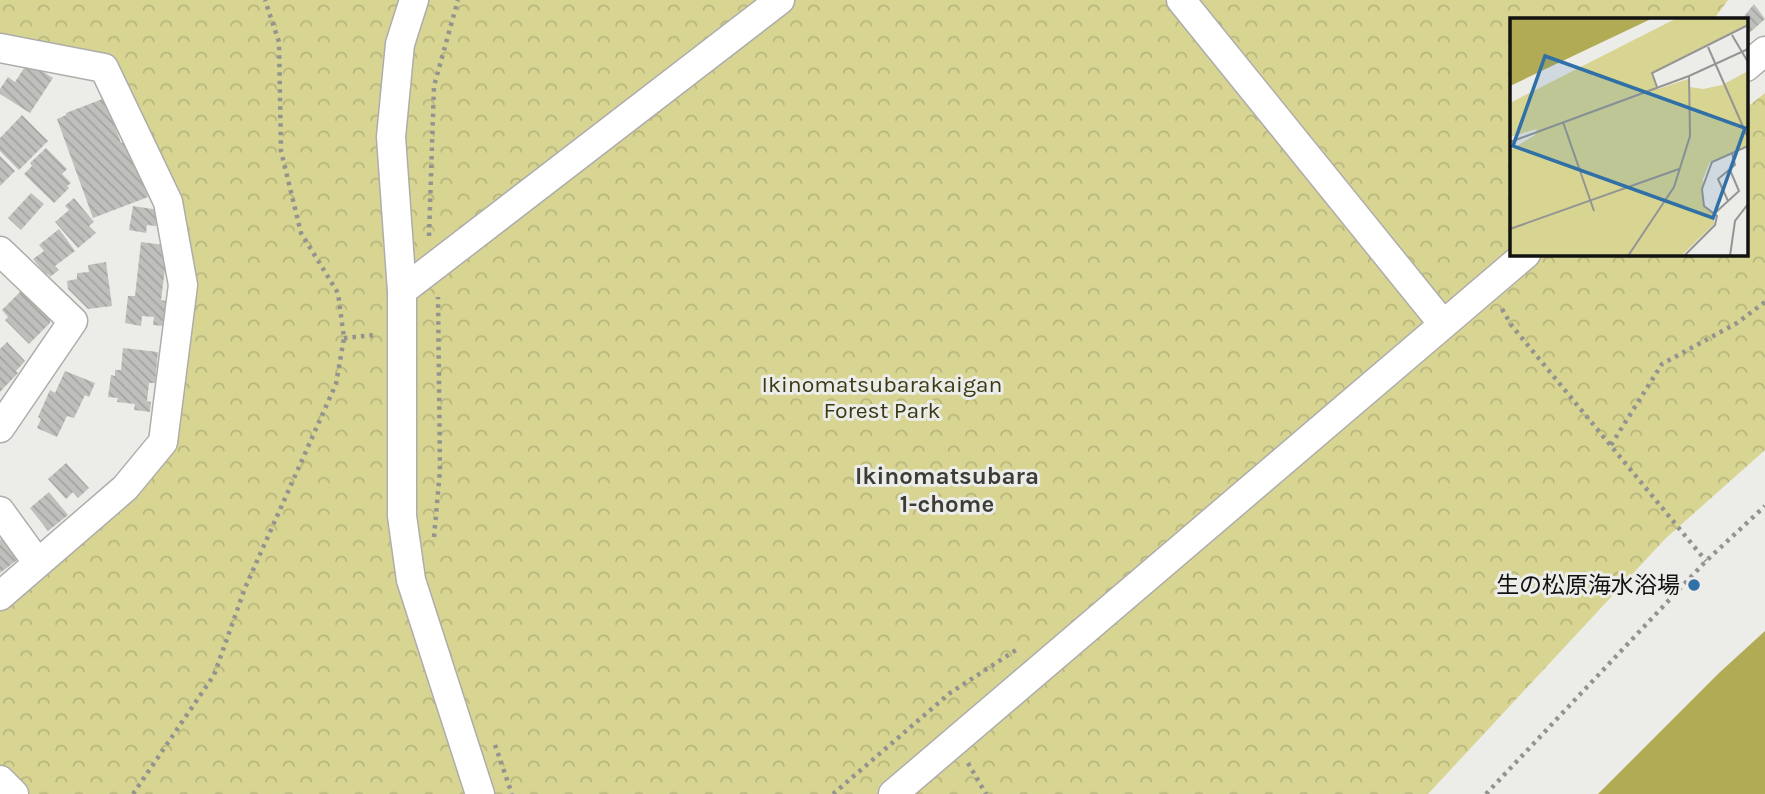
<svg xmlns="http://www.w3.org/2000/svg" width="1765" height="794" font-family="Karla,'Noto Sans JP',sans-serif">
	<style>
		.forest { fill: url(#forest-crowns) }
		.water { fill: #b1ab55 }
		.building { fill: url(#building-back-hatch) }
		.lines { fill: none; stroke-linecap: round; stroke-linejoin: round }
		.minor-casing { stroke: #aeadab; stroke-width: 31 }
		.path { stroke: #939390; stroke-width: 4.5; stroke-dasharray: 3.5 5; stroke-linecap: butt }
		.minor { stroke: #fff; stroke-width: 28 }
		.poi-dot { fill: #3070a6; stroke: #ecece9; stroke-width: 2.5 }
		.labels { text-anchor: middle; stroke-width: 6; stroke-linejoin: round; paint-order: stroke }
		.park-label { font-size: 23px; fill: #3b3913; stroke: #ecece9 }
		.poi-label { font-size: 23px; fill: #121211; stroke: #ecece9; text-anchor: end }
		.neighbourhood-label { font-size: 24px; font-weight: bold; fill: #3c3c39; stroke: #ecece9 }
		.inset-road { fill: none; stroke: #959593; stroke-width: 2 }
		.view { fill: #3070a6; fill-opacity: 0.15; stroke: #3070a6; stroke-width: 3.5 }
		.inset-edge { fill: none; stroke: #121211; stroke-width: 3.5 }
	</style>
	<defs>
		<pattern id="forest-crowns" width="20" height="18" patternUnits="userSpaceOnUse" patternTransform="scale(1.75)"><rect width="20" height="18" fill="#d8d592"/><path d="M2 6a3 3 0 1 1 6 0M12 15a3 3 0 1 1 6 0" fill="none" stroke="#b8b67d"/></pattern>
		<pattern id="building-back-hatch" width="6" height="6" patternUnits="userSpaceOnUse" patternTransform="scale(1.75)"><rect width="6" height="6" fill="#bfbfbc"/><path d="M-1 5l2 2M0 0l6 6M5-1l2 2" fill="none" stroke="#a3a3a1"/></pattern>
	</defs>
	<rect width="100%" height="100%" fill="#ecece9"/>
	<polygon class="forest" points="0,0 1728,0 1714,19 1511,19 1511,254 1746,254 1746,108 1765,93 1765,450 1665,539 1428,794 0,794 0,611 112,515 177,432 191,282 109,66 0,33"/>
	<polygon class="water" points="1765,631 1765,794 1598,794 1719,673"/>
	<g class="building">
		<polygon points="1754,4 1765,19 1746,36 1746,19 1742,19"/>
		<polygon points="28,62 53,78 30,113 0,94 0,89 8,77 15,82"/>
		<polygon points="105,98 121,143 127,141 148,197 93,218 57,119 66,115 66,113"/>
		<polygon points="22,115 48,141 19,170 0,151 0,138"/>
		<polygon points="46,148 67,169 62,174 71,183 67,186 69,188 54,203 24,174 32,166 30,163"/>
		<polygon points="0,156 15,171 0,186"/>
		<polygon points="31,193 44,204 21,230 8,218"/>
		<polygon points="74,198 94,222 89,226 96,233 78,248 55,222 69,210 65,206"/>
		<polygon points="133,206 159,210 156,226 147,225 146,233 129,230"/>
		<polygon points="59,229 75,251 55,266 59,270 50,277 48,274 46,275 33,259 44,251 39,245"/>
		<polygon points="141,242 164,245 162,254 167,254 161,300 166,301 163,326 153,325 154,317 142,316 141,326 125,323 128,296 135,296"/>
		<polygon points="106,262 112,306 88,309 68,289 67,281 77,279 77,273 89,272 88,265"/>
		<polygon points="27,285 50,309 50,323 29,344 5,320 8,317 2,310"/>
		<polygon points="7,342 25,361 16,371 18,373 0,392 0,349"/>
		<polygon points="123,348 158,352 155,383 149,383 147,401 151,402 150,412 134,410 135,404 117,402 118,398 108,397 111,375 115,376 115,370 121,370"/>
		<polygon points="65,371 95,383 89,397 85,395 74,418 67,416 57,437 37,428 41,419 38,417 50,390 55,393"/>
		<polygon points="66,463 89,488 78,498 73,492 66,499 48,479"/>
		<polygon points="49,492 68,515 48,531 30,508"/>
		<polygon points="5,536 21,557 0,573 0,540"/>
	</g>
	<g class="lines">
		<g class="minor-casing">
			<g id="minor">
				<polyline points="414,0 400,44 391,137 402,291 402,516 411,580 480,794"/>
				<polyline points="1181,0 1443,324"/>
				<polyline points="0,48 104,68 168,202 183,285 163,442 125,488 0,596"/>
				<polyline points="1746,67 1765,51"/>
				<polyline points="0,251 73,321 0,428"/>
				<polyline points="402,291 780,0"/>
				<polyline points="0,511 37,562"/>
				<polyline points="0,780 14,794"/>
				<polyline points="893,794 1526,254"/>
			</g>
		</g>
		<g class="path">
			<polyline points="429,236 434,86 458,0"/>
			<polyline points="1502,309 1512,326 1706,561"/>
			<polyline points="344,338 375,335"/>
			<polyline points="1611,445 1662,364 1737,323 1765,302"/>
			<polyline points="434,537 440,470 438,297"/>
			<polyline points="495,745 512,794"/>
			<polyline points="968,763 986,794"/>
			<polyline points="133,794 214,675 245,588 336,384 344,338 338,293 301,233 281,151 279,42 265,0"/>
			<polyline points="833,794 950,693 1019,648"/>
			<polyline points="1486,794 1706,561 1765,506"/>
		</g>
		<use href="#minor" class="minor"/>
	</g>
	<circle class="poi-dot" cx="1694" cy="585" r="7"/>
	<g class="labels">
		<g class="park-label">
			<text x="882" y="392">Ikinomatsubarakaigan<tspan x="882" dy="26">Forest Park</tspan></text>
		</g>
		<g class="poi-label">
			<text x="1680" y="593">生の松原海水浴場</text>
		</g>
		<g class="neighbourhood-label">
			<text x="947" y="484">Ikinomatsubara<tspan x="947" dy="28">1-chome</tspan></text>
		</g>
	</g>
	<g transform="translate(1510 18)">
		<rect width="238" height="238" fill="#ecece9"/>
		<path d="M167,0H238V6L141,55L148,71L178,61L180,69L193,71L212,67L238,53V127L200,144L193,161V188L204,197V206L171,238H0V132L25,117L27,111L0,119V85Z" fill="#d8d592"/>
		<path d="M0,0H143L0,68Z" fill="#b1ab55"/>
		<path class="inset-road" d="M222,17L238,44M198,29L238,120M147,69L142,55L238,7M53,104L84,193M0,124L179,58L238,31M218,183L208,161L225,147L222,135M205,195L229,173L220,152M0,211L169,151M118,238L164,169L180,118L179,58M174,238L205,207L207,198L194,188L192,171L202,144L238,128M220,238L225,203L238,186"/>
		<path class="view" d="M35,38L235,110L203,200L3,128Z"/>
		<rect width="238" height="238" class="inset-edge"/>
	</g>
</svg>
